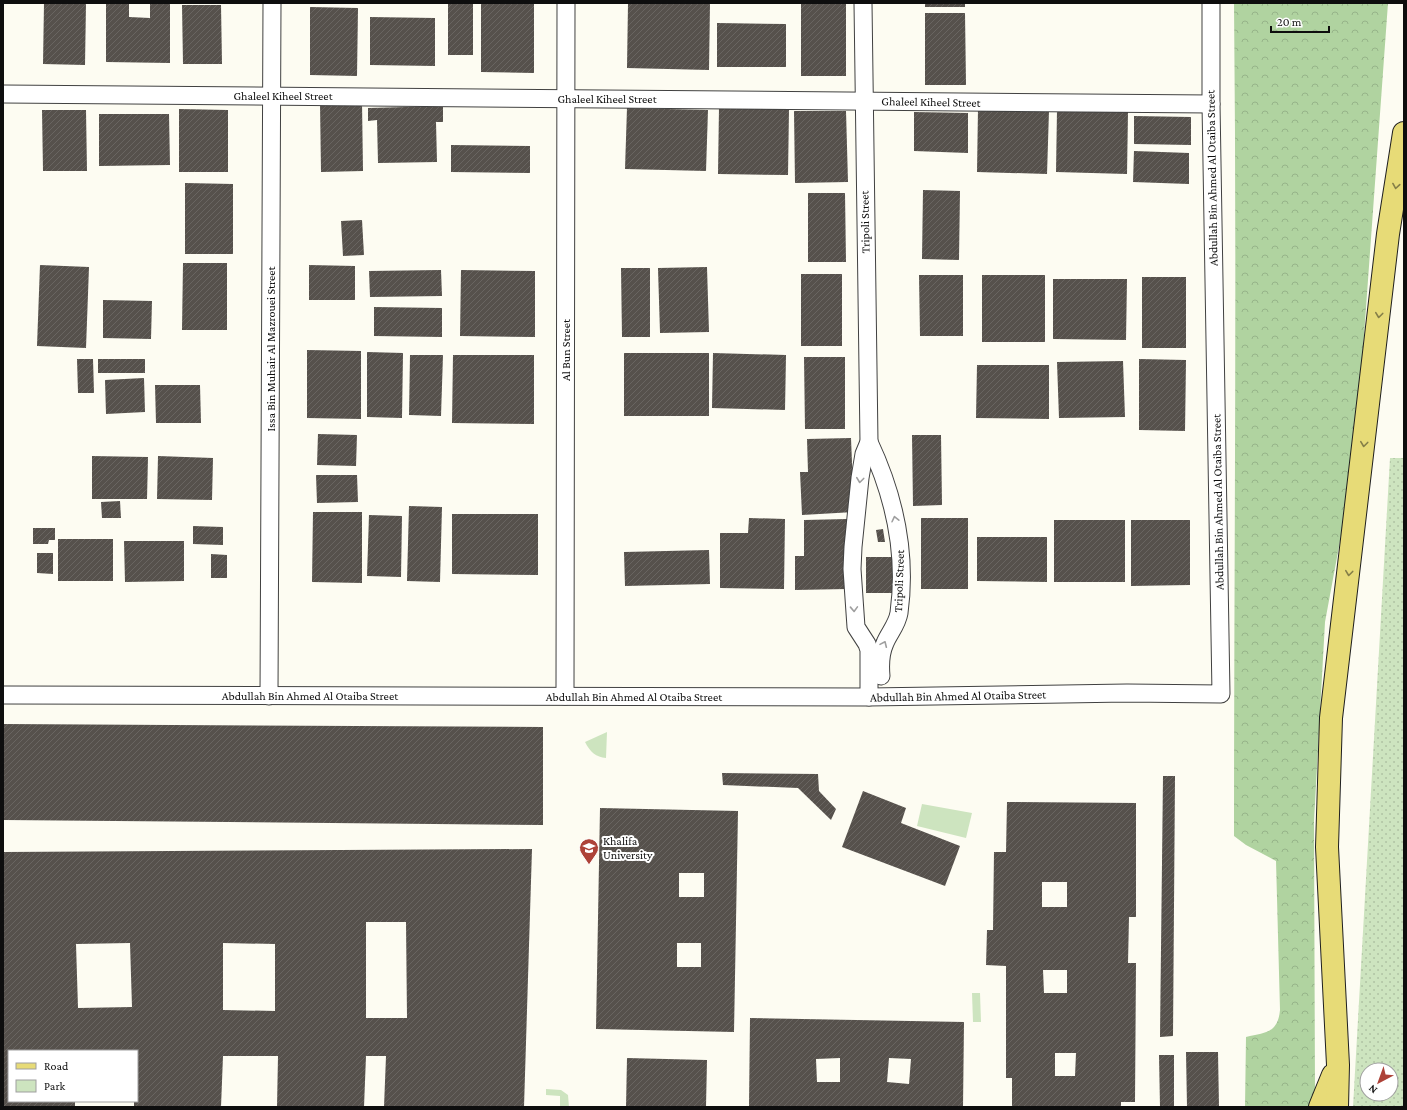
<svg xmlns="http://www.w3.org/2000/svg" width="1407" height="1110" font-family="'Crimson Pro',serif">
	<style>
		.grass { fill: url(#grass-dots); fill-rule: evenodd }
		.forest { fill: url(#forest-crowns) }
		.park { fill: #cde4bf }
		.building { fill: url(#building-hatch); fill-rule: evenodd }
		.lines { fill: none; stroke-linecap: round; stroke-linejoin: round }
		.minor-casing { stroke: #414141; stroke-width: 19 }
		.primary-casing { stroke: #1f1f1f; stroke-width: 24 }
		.minor { stroke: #fff; stroke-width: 17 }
		.primary { stroke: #e7db77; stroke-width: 22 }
		.oneway { stroke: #857f48 }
		.oneway2 { stroke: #9f9f9f }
		.labels { text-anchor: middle; stroke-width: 4; stroke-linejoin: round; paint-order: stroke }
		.street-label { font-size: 12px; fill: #0e0e0e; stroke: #fff }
		.poi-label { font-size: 12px; fill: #0e0e0e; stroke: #fff; text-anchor: start }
	</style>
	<defs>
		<pattern id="grass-dots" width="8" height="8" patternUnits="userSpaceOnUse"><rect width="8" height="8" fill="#cde4bf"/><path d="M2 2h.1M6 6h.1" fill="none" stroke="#afc2a3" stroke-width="1.8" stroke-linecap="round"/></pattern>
		<pattern id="forest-crowns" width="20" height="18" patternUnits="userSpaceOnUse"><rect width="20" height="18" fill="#b0d3a0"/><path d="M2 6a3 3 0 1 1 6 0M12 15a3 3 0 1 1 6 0" fill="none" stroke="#96b489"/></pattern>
		<pattern id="building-hatch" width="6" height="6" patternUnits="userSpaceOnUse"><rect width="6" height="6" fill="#56514c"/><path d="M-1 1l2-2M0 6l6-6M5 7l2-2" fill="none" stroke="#696561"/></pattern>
	</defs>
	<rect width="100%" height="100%" fill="#fdfcf2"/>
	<path class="grass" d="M1390,458H1404V1107H1353ZM1367,1070H1391V1094H1367Z"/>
	<path class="forest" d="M1234,3H1388L1355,460L1325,622L1314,821L1315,1093L1310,1107H1245L1246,1037C1265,1033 1278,1033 1280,1010L1276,861L1246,845L1234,836C1234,559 1237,281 1234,3Z"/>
	<g class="park">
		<path d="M607,732L606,758C596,757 590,752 585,742Z"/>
		<polygon points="922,804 972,813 966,838 917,826"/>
		<polygon points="972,993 980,993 981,1022 973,1022"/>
		<polygon points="546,1089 561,1090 568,1095 569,1107 560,1107 560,1096 546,1095"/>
	</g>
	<g class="building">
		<polygon points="44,3 86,3 85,65 43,64"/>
		<polygon points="106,3 129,3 129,17 150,18 150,3 170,3 170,63 106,62"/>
		<rect x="448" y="3" width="25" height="52"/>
		<polygon points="481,3 534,3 534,73 481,72"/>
		<polygon points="628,3 710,3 709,70 627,68"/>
		<polygon points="801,3 846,4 846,76 801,76"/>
		<rect x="925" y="3" width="40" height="4"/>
		<polygon points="182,5 221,5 222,64 183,64"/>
		<polygon points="310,7 358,8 357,76 310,75"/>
		<polygon points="925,13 965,13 966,85 925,85"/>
		<polygon points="370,17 435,18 435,66 370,65"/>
		<polygon points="717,23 786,24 786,67 717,67"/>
		<polygon points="362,102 363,171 321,172 320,103"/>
		<polygon points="443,106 443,122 436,122 437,162 378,163 377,120 368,121 368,108"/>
		<polygon points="719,107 789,109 788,175 718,174"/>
		<polygon points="627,108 708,110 706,171 625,169"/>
		<polygon points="179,109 228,110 228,172 179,172"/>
		<polygon points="978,109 1049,111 1047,174 977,172"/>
		<polygon points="42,110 86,110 87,171 43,171"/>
		<polygon points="1057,110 1128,112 1127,174 1056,172"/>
		<polygon points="794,111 846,111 848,182 795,183"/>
		<polygon points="914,112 968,113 968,153 914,151"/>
		<polygon points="99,114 169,114 170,165 99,166"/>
		<polygon points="1134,116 1191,117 1191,145 1134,144"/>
		<polygon points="451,145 530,146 530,173 451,172"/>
		<polygon points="1134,151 1189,153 1189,184 1133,182"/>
		<polygon points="185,183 233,184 233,254 185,254"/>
		<polygon points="923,190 960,191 959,260 922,259"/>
		<polygon points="808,193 845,193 846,262 808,262"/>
		<polygon points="362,220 364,255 343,256 341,221"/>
		<polygon points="183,263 227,263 227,330 182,330"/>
		<polygon points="40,265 89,267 86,348 37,346"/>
		<polygon points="309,265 355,266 355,300 309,300"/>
		<polygon points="707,267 709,332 660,333 658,268"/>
		<polygon points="621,268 650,268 650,337 622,337"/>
		<polygon points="441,270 442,296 370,297 369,271"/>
		<polygon points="461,270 535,271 535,337 460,336"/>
		<rect x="801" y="274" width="41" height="72"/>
		<polygon points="919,275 963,275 963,336 920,336"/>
		<rect x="982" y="275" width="63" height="67"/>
		<rect x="1142" y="277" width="44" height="71"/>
		<polygon points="1053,279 1127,279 1126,340 1053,339"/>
		<polygon points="103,300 152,301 151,339 103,338"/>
		<polygon points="374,307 442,308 442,337 374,336"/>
		<polygon points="307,350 361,351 361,419 307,418"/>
		<polygon points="367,352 403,353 402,418 367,417"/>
		<rect x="624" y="353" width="85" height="63"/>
		<polygon points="713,353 786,355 785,410 712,408"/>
		<polygon points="410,355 443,355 441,416 409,415"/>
		<polygon points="453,355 534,355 534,424 452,423"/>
		<polygon points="804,357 845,357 845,429 805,429"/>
		<polygon points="77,359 93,359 94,393 78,393"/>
		<rect x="98" y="359" width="47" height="14"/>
		<polygon points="1139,359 1186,360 1185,431 1139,430"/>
		<polygon points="1123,361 1125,417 1059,418 1057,362"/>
		<polygon points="977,365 1049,365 1049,419 976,418"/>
		<polygon points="144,378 145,412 106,414 105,380"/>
		<polygon points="155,385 200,385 201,423 156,423"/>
		<polygon points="318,434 357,435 356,466 317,465"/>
		<polygon points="912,435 941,435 942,505 913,506"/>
		<polygon points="851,438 854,512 802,515 800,472 808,472 807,439"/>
		<polygon points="92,456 148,457 147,499 92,499"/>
		<polygon points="158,456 213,458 212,500 157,499"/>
		<polygon points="316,475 357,475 358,502 317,503"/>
		<polygon points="120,501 121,518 102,518 101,502"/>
		<polygon points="409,506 442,507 440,582 407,581"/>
		<polygon points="313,512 362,512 362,583 312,582"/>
		<polygon points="452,514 538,514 538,575 452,574"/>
		<polygon points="369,515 402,516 401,577 367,576"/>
		<polygon points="749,518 785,519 784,589 720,588 720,533 748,533"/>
		<rect x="921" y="518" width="47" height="71"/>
		<polygon points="847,519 847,589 795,590 795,556 804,556 804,520"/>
		<rect x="1054" y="520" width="71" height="62"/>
		<polygon points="1131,520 1190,520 1190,585 1131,586"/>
		<polygon points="193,526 223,527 223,545 193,544"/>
		<polygon points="33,528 55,528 55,540 49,540 48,544 33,544"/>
		<polygon points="883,529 885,542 878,542 876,530"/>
		<polygon points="977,537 1047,537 1047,582 977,581"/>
		<rect x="58" y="539" width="55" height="42"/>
		<polygon points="124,541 184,541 184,581 125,582"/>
		<polygon points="709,550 710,584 625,586 624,552"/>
		<polygon points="37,553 53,553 53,574 37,573"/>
		<polygon points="211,554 227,555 227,578 211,578"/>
		<polygon points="866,557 895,557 896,593 866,593"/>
		<polygon points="3,724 543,727 543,825 3,820"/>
		<polygon points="722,773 818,774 819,791 836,809 831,820 798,788 723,785"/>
		<polygon points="1163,776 1175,776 1173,1036 1160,1037"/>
		<polygon points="863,791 906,808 901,823 960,846 945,886 842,847"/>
		<path d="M1007,802L1136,803V917H1129L1128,963H1136L1135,1102H1121V1107H1012V1078H1006V966L986,965L987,930H993L994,852H1006ZM1042,882H1067V907H1042ZM1043,970H1067V993H1044ZM1055,1053H1076L1075,1076H1055Z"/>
		<path d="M600,808L738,811L734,1032L596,1029ZM679,873H704V897H679ZM677,943H701V967H677Z"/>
		<path d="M532,849L524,1107H384L386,1056H366L364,1107H277L278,1056H223L221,1107H134V1101H137V1051H9V1101H75V1107H3V852ZM366,922H406L407,1018H366ZM130,943L132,1007L78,1008L76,944ZM223,943L275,944V1011L223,1010Z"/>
		<path d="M750,1018L964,1022L963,1107H749ZM840,1058V1082H817L816,1059ZM889,1058L911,1059L909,1084L887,1082Z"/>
		<polygon points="1186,1052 1218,1052 1219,1107 1187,1107"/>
		<polygon points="1159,1055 1174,1055 1174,1107 1160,1107"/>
		<polygon points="627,1058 707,1060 706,1107 626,1107"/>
	</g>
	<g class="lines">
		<g class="minor-casing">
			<g id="minor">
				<polyline points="863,3 869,442 864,454 860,478 853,547 852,569 856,627 867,644 869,650 869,697"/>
				<polyline points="3,94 1211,104"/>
				<path d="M869,442C894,495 907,554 899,613C897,625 889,633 885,643C880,654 880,665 881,676"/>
				<polyline points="3,695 869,697 1127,693 1221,694 1211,104 1211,3"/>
				<polyline points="269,696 272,3"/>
				<polyline points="565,696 566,3"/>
			</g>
		</g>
		<g class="primary-casing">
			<g id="primary">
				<polyline points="1320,1107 1333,1075"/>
				<polyline points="1337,1107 1338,1065 1327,847 1331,718 1388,234 1404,133"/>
			</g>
		</g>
		<use href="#minor" class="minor"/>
		<use href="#primary" class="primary"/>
	</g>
	<defs><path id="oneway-chevron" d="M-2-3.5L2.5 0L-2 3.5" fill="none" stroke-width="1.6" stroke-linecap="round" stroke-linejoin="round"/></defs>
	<g class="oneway">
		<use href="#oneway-chevron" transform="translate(1396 186) rotate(99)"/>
		<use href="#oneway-chevron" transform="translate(1379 315) rotate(97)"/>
		<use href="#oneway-chevron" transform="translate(1364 444) rotate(97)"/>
		<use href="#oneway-chevron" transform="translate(1349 573) rotate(97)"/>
	</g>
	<g class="oneway2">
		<use href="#oneway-chevron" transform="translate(860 480) rotate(97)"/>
		<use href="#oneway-chevron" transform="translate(895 519) rotate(-103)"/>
		<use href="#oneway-chevron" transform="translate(854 609) rotate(88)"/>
		<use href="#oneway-chevron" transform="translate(884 644) rotate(-66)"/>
	</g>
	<defs>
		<g id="university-pin" transform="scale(1)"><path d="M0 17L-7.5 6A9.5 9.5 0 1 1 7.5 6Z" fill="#ad4238" stroke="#fff"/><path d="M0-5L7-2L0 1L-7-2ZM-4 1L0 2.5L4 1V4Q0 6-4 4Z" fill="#fff"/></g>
	</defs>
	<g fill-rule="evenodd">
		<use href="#university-pin" x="589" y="848"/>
	</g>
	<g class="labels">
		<g class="street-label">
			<text x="283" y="100">Ghaleel Kiheel Street</text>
			<text x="607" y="103">Ghaleel Kiheel Street</text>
			<text transform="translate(931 102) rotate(1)" y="4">Ghaleel Kiheel Street</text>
			<text transform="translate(1212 178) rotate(-91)" y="4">Abdullah Bin Ahmed Al Otaiba Street</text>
			<text transform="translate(865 222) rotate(-91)" y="4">Tripoli Street</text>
			<text transform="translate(271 349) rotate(-90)" y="4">Issa Bin Muhair Al Mazrouei Street</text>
			<text transform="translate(566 350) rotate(-90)" y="4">Al Bun Street</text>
			<text transform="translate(1218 502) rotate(-91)" y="4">Abdullah Bin Ahmed Al Otaiba Street</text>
			<text transform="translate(899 581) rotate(-88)" y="4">Tripoli Street</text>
			<text x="310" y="700">Abdullah Bin Ahmed Al Otaiba Street</text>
			<text transform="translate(958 696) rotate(-1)" y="4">Abdullah Bin Ahmed Al Otaiba Street</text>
			<text x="634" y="701">Abdullah Bin Ahmed Al Otaiba Street</text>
		</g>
		<g class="poi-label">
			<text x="603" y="845">Khalifa<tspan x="603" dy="14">University</tspan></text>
		</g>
	</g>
	<rect width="1407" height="1110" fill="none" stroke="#0e0e0e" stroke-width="8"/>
	<rect x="8" y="1050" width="130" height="52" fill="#ffffff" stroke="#9f9f9f"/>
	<rect x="16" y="1063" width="20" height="6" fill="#e7db77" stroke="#9f9f9f"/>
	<text x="44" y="1070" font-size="12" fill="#0e0e0e">Road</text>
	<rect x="16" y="1080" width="20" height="12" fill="#cde4bf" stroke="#9f9f9f"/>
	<text x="44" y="1090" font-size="12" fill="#0e0e0e">Park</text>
	<g transform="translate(1379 1082) rotate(221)"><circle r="19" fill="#ffffff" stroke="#9f9f9f"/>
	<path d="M0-3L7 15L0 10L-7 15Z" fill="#ad4238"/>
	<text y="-6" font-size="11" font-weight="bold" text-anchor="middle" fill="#0e0e0e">N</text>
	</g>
	<path d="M1271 26v6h58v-6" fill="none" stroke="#0e0e0e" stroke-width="2"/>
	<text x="1277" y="26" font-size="12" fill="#0e0e0e" stroke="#ffffff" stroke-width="3" paint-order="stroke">20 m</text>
</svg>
